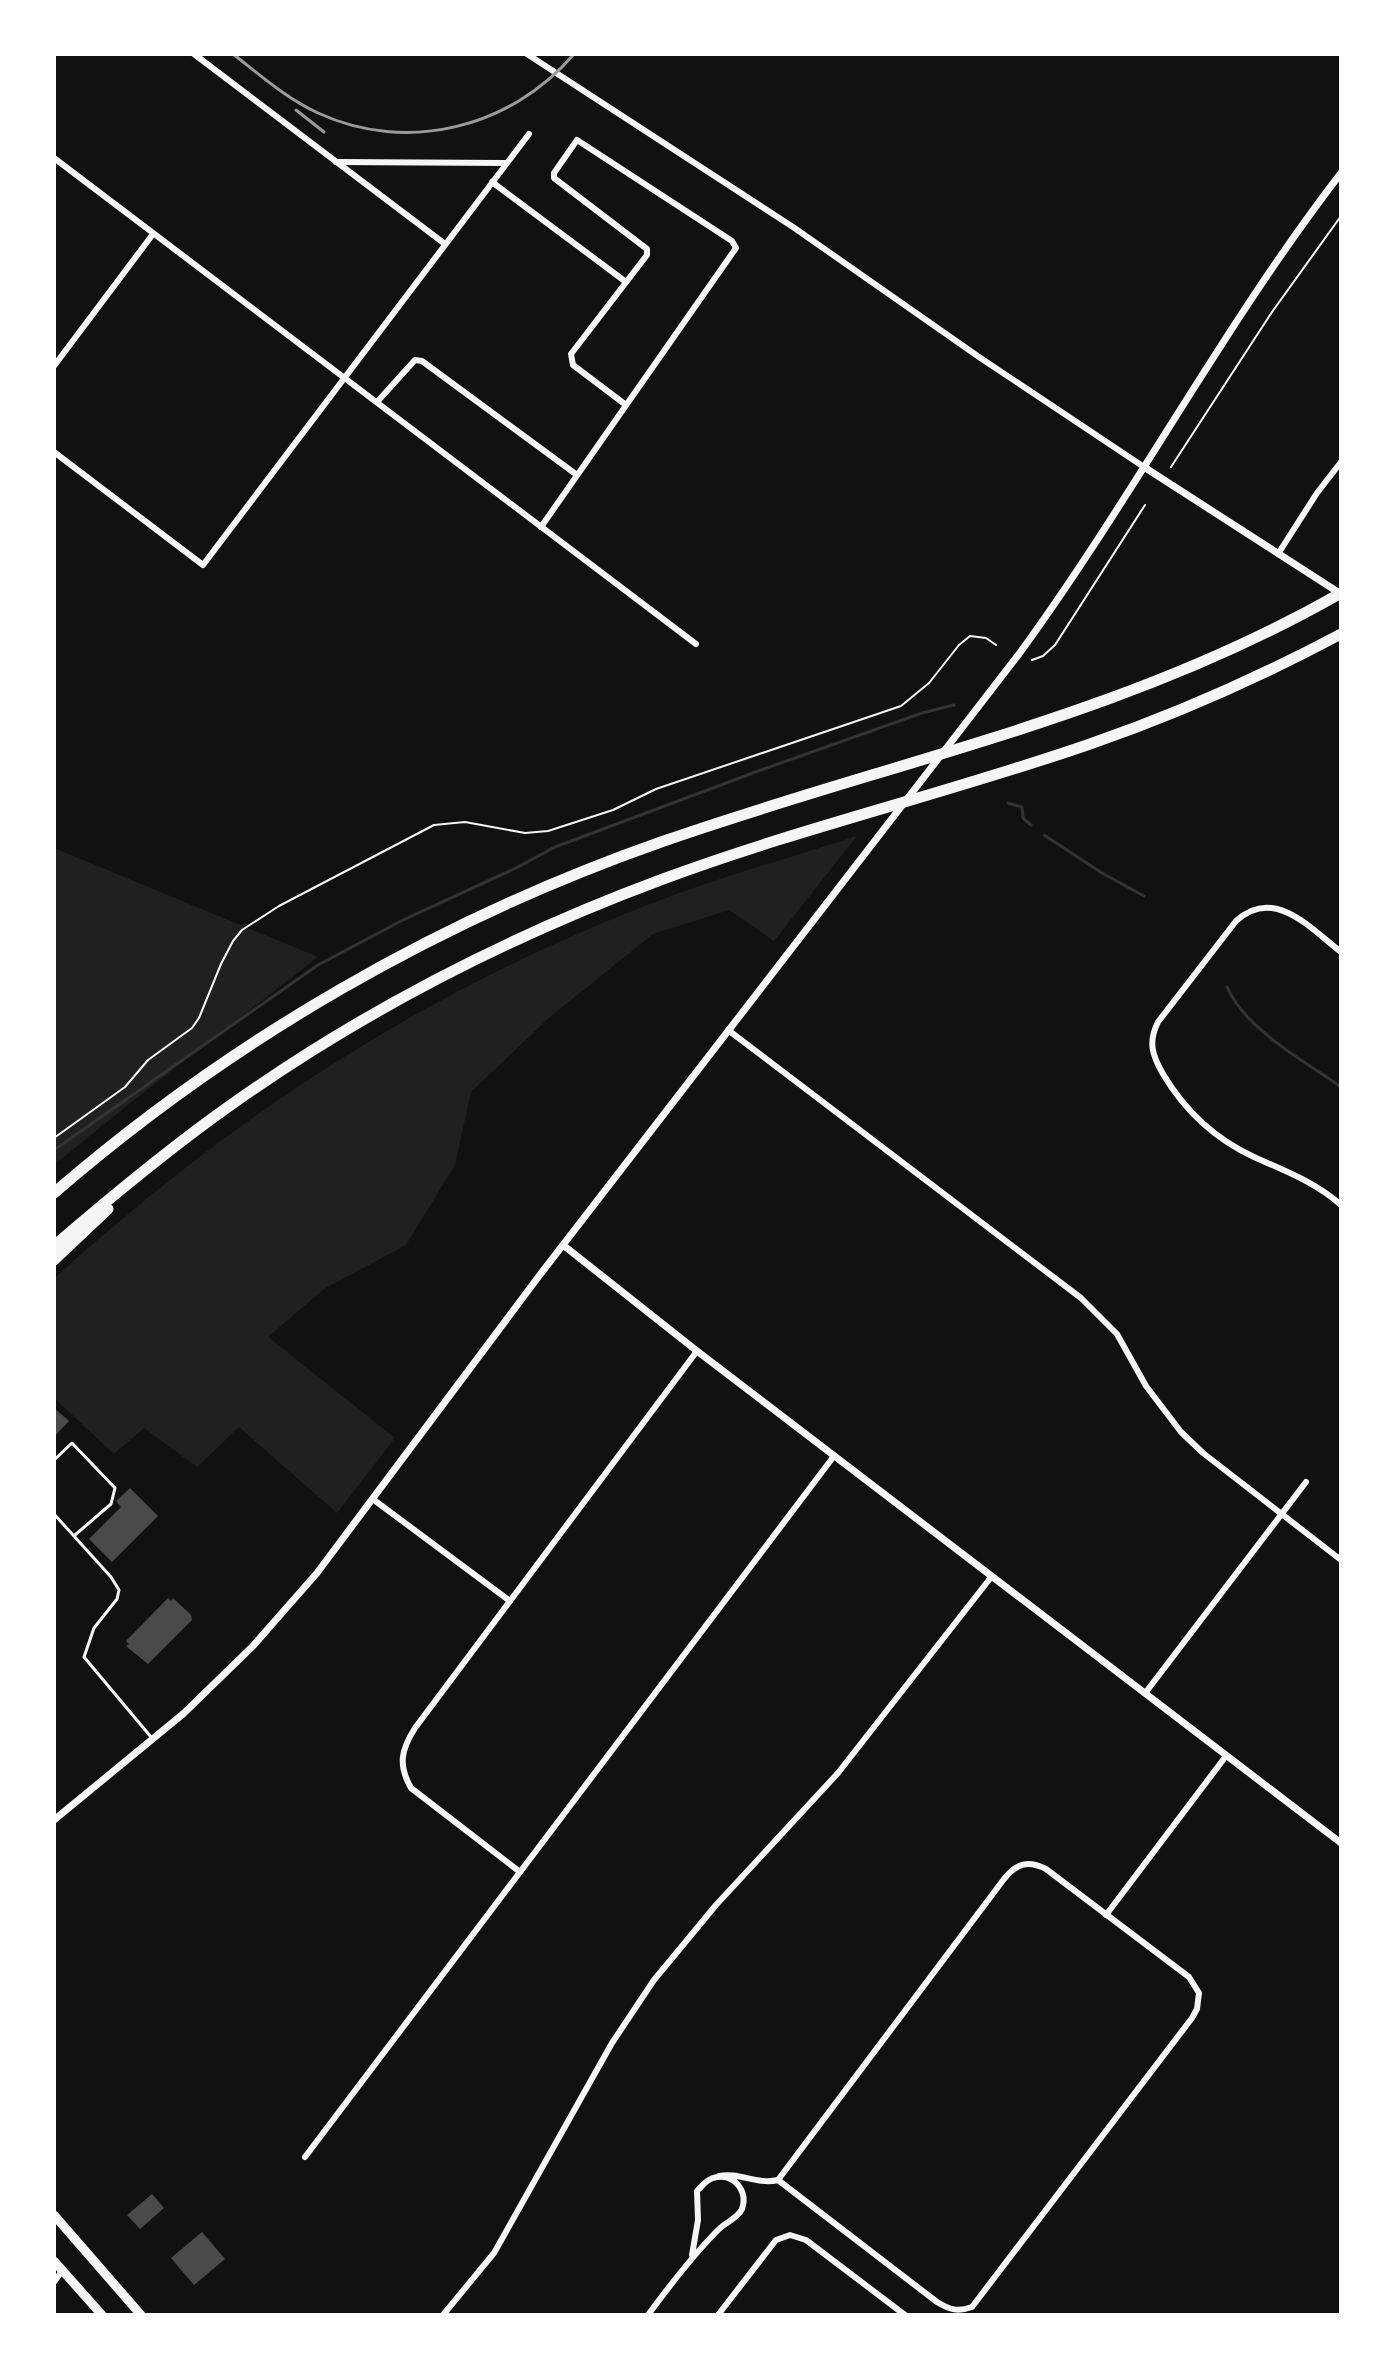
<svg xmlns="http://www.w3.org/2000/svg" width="1395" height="2369" font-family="'Zilla Slab',serif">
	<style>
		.green { fill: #202020 }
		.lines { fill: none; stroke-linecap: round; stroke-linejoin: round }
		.stream { stroke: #333; stroke-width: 3 }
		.building { fill: #4a4a4a }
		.path { stroke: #f5f5f5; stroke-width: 2 }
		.service { stroke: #f5f5f5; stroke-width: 3 }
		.minor { stroke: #f5f5f5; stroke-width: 6 }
		.tertiary { stroke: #f5f5f5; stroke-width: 7 }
		.primary { stroke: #f5f5f5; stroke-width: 9 }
		.motorway { stroke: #f5f5f5; stroke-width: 11 }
		.rail { stroke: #9a9a9a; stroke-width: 3 }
	</style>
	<rect width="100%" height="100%" fill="#111"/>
	<g class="green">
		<path d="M857,836L774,941L729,910L653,934L550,1017L471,1092L455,1165L406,1245L324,1289L268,1337L395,1438L337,1513L239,1427L197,1467L144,1428L114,1454L54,1398V1279C84,1250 118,1223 150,1196C301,1073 468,974 650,904C717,878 789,858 857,836Z"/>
		<polygon points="54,848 318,957 139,1096 54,1165"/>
	</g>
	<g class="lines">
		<g class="stream">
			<polyline points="1008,803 1022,807 1023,818 1031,825"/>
			<polyline points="1044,835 1102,873 1144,896"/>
			<path d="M1227,987C1246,1030 1303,1060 1341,1087"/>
			<polyline points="54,1150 318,965 401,921 516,868 555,847 761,770 922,713 954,705"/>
		</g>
	</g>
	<g class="building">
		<polygon points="54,1408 69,1421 54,1437"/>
		<polygon points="130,1488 158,1516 112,1562 89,1539 121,1507 116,1501"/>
		<polygon points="168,1598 171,1601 173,1598 191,1615 192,1620 148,1664 126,1646 129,1644 126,1641"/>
		<polygon points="152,2194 164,2208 140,2229 127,2215"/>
		<polygon points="202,2232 225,2259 194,2285 171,2258"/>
	</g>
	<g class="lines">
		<g class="path">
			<polyline points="1171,467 1272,312 1341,216"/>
			<polyline points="1032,660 1043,656 1055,645 1145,505"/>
			<polyline points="54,1138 125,1087 148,1060 192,1028 199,1018 221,964 233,941 242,930 279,906 434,825 465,822 525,833 548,831 613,810 656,789 901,706 929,683 959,645 970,636 986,638 996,645"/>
		</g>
		<g class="service">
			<polyline points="54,1460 72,1443 115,1488 111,1504 75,1535"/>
			<polyline points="54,1514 111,1577 119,1590 117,1599 94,1628 84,1657 151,1737"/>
		</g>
		<g class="minor">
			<polyline points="194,54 445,244"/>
			<polyline points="527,54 793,227 979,357 1144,467"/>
			<polyline points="54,158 696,644"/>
			<polyline points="336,162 506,163"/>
			<polyline points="492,182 626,282"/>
			<polyline points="54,366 153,234"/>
			<polyline points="377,402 415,360 422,361 577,475"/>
			<polyline points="54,452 203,565 529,134"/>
			<polyline points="541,527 736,248 732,241 577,140 554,173 554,178 647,249 647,255 571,354 573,365 626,405"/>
			<polyline points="1278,554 1317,493 1341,462"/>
			<path d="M1341,952C1310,928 1274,886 1236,921L1158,1022C1148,1042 1152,1055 1163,1074C1185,1111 1215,1139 1254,1157C1285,1171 1315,1182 1341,1205"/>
			<polyline points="728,1030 1081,1298 1117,1334 1146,1386 1181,1432 1203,1453 1341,1560"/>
			<polyline points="374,1500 510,1601"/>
			<polyline points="1146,1692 1306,1482"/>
			<path d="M520,1872L411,1788C398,1765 401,1750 415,1728L697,1351"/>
			<polyline points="1106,1915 1226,1756"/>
			<polyline points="305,2157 834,1456"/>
			<path d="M719,2176C739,2172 757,2185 778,2180L1004,1879C1017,1863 1028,1860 1046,1869L1189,1977L1199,1993L1197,2009L1192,2018L972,2307C958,2312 950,2310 937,2302L778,2180"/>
			<polyline points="54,2282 62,2271"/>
			<polyline points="443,2315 494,2253 612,2043 654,1980 716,1905 838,1773 992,1576"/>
			<path d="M648,2315C670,2285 692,2256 719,2229C726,2222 738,2218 742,2209C748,2192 735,2174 717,2177C708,2178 703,2185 697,2191L698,2220L692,2255"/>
			<polyline points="718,2315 776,2240 790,2235 806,2240 905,2315"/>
		</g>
		<g class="tertiary">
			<polyline points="1144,467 1341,594"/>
			<polyline points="563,1245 697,1351 1341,1843"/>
			<path d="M54,1820L183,1714L253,1646L317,1573L539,1276L1019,654C1133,498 1223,326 1341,173"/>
		</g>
		<g class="primary">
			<polyline points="54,2215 141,2315"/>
			<polyline points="54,2261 102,2315"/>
		</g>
		<g class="motorway">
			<path d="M54,1193C232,1039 439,920 661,842C892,761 1125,717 1341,593"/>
			<path d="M54,1246C112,1196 172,1146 235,1102C367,1009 512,935 663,879C803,827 949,793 1090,744C1177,714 1260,677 1341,634"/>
			<polyline points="54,1260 108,1209"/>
		</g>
		<g class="rail">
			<path d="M233,54C260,75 287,99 318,113C407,154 511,128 574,54"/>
			<polyline points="296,110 324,132"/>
		</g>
	</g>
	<rect width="1395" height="2369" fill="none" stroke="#ffffff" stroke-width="112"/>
</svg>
